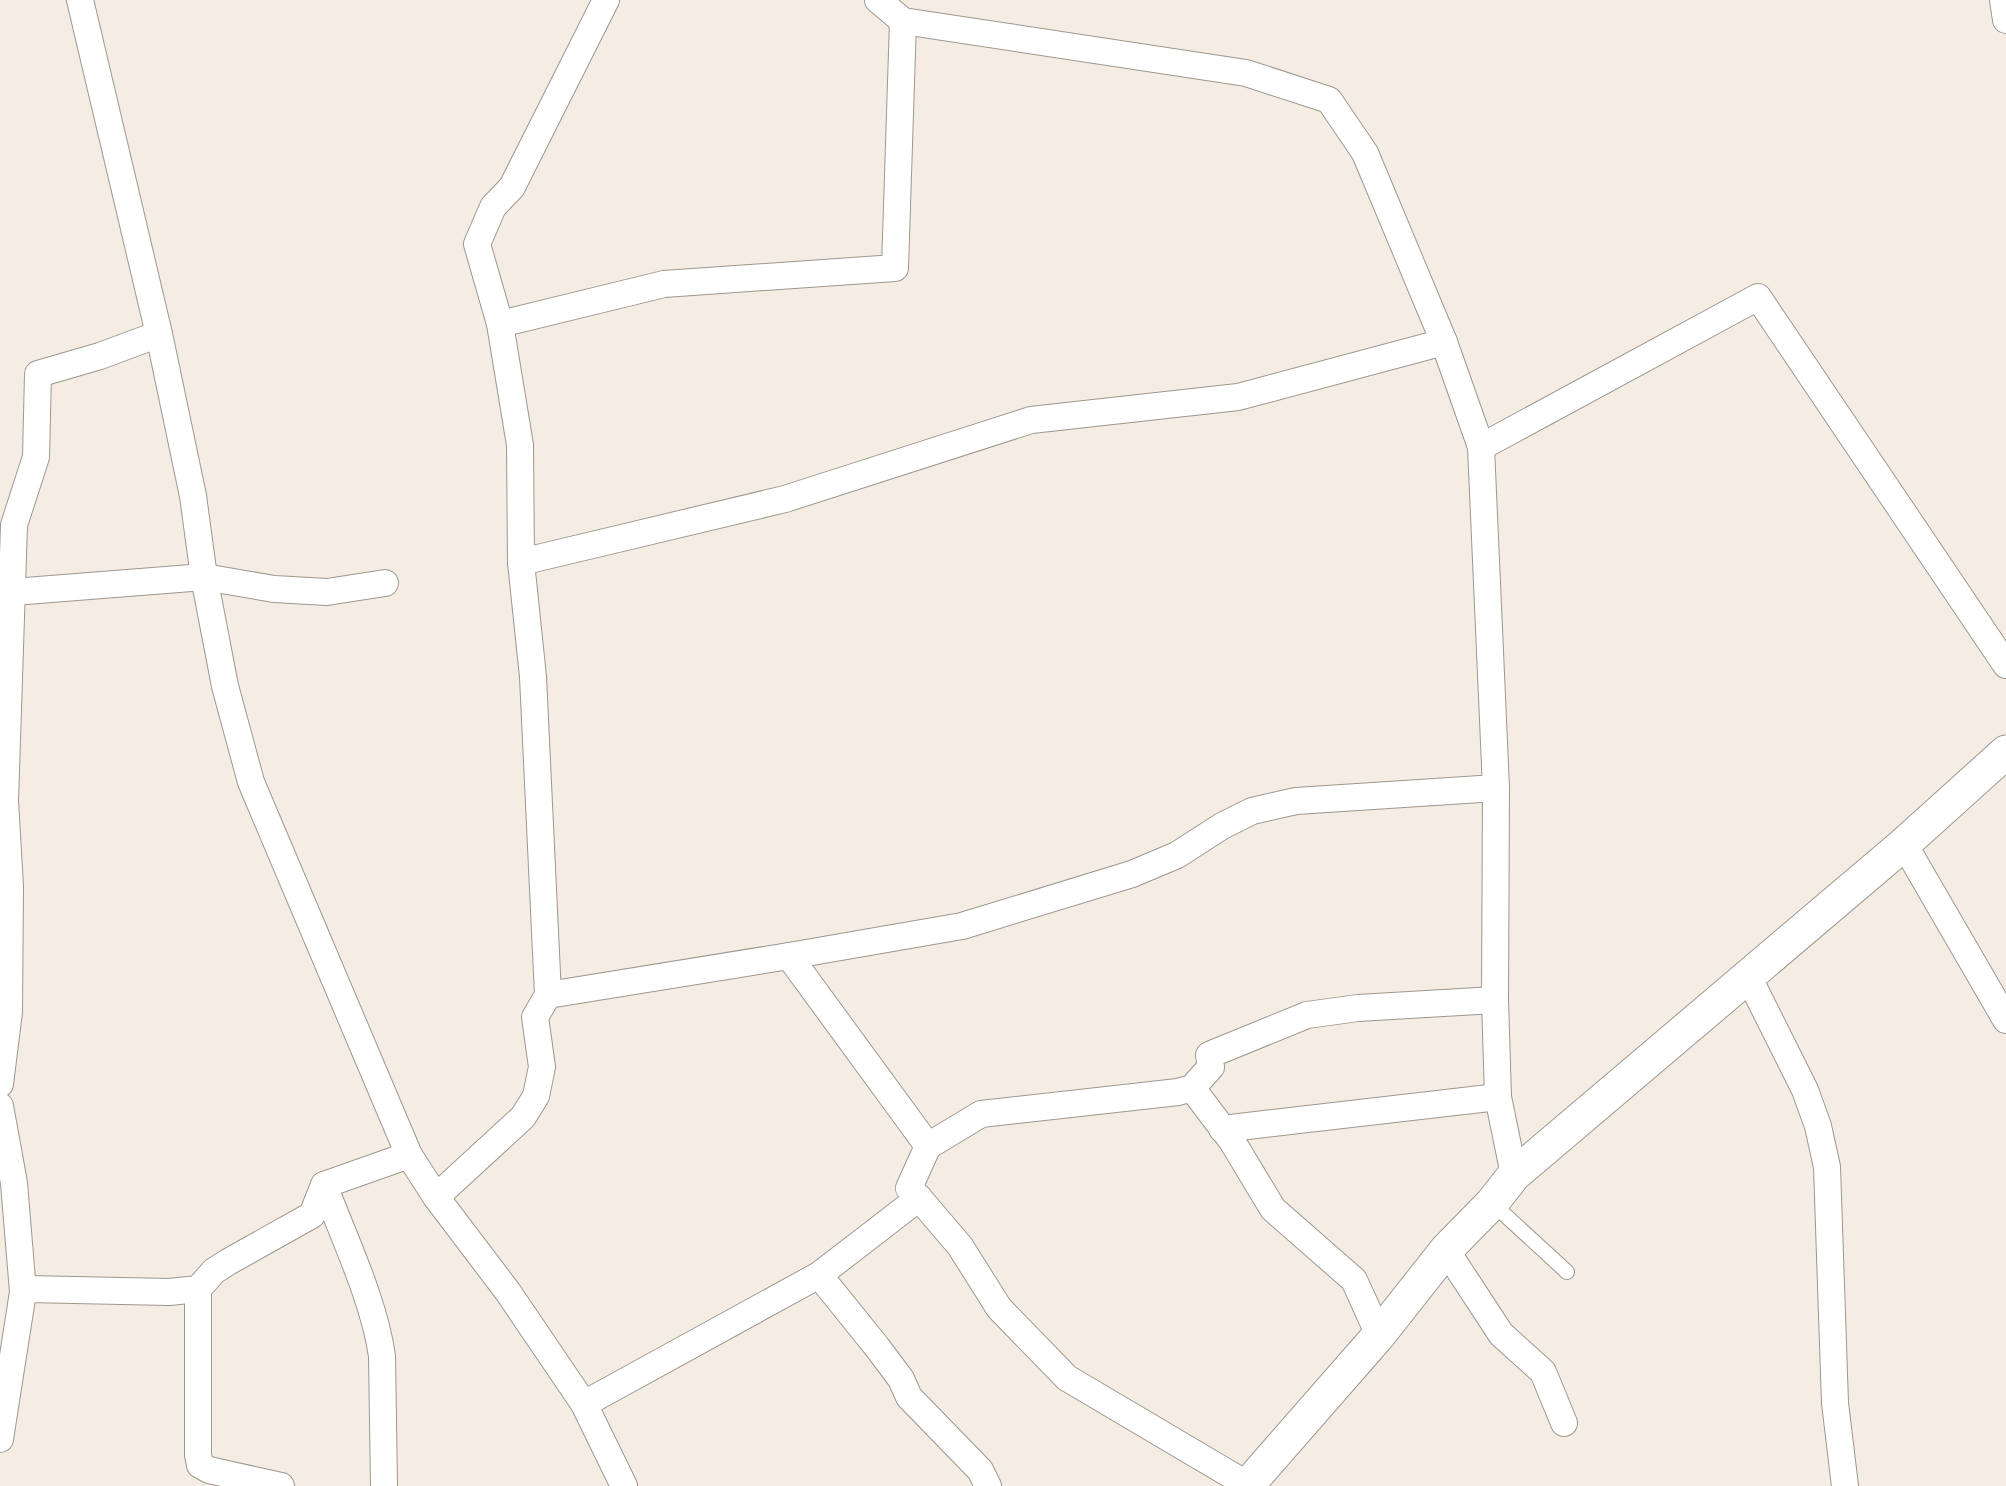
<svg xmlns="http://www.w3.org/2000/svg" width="2006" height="1486" font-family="'Noto Sans',sans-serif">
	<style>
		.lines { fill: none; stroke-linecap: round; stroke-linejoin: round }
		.service-casing { stroke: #9e978e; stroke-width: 16 }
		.minor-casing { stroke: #9e978e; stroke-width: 28 }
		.tertiary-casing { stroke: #9e978e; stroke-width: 35 }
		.service { stroke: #fff; stroke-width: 14 }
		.minor { stroke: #fff; stroke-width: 26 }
		.tertiary { stroke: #fff; stroke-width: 33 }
	</style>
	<rect width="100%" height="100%" fill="#f5ede4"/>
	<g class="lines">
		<g class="service-casing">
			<polyline id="service" points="1492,1203 1567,1272"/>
		</g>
		<g class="minor-casing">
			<g id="minor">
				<polyline points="80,0 159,334 193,496 204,577 225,686 251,782 409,1155 436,1197 508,1292 584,1404 624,1486"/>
				<polyline points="878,0 903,21 1246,73 1329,100 1365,153 1444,342 1481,447 1496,788 1495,1000 1498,1097 1514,1175"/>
				<polyline points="2003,0 2006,20"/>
				<polyline points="500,324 664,284 895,268 903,21"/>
				<polyline points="1481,447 1758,297 2006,665"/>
				<polyline points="521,562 785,499 1031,420 1238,397 1444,342"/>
				<polyline points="13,592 204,577 274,589 327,592 385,583"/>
				<polyline points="1904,844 2006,1020"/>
				<polyline points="1748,976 1805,1090 1818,1126 1827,1167 1835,1403 1845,1486"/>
				<polyline points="548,995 789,956 962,926 1132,874 1177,855 1222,826 1252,811 1296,801 1496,788"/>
				<polyline points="0,1084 9,1012 10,886 5,801 14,525 36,457 38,374 100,356 159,334"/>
				<polyline points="1192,1088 1232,1141 1273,1209 1354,1280 1379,1335"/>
				<polyline points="0,1106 14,1183 23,1292 0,1439"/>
				<polyline points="1222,1129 1498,1097"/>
				<polyline points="928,1146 981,1114 1178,1092 1192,1088 1211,1067 1209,1055 1307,1015 1358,1008 1495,1000"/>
				<polyline points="436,1197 523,1117 536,1096 542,1067 535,1017 548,995 533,677 521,562 520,445 500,324 477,244 493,207 512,187 606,0"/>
				<polyline points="919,1198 960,1246 999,1308 1067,1378 1248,1485"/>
				<polyline points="1446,1250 1501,1334 1543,1372 1564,1423"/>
				<polyline points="819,1275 877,1347 901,1379 909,1397 980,1470 988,1486"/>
				<polyline points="198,1289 198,1455 200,1465 209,1470 281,1486"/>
				<polyline points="23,1292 27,1289 169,1292 198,1289 214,1271 228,1262 312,1215 324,1185"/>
				<polyline points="584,1404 819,1275 919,1198 909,1188 928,1146 789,956"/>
				<path d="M384,1486L382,1356C374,1300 344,1238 324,1185L409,1155"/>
			</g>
		</g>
		<g class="tertiary-casing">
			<polyline id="tertiary" points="1247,1486 1379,1335 1446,1250 1492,1203 1514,1175 1904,844 2006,752"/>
		</g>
		<use href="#service" class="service"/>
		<use href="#minor" class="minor"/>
		<use href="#tertiary" class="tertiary"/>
	</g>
</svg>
